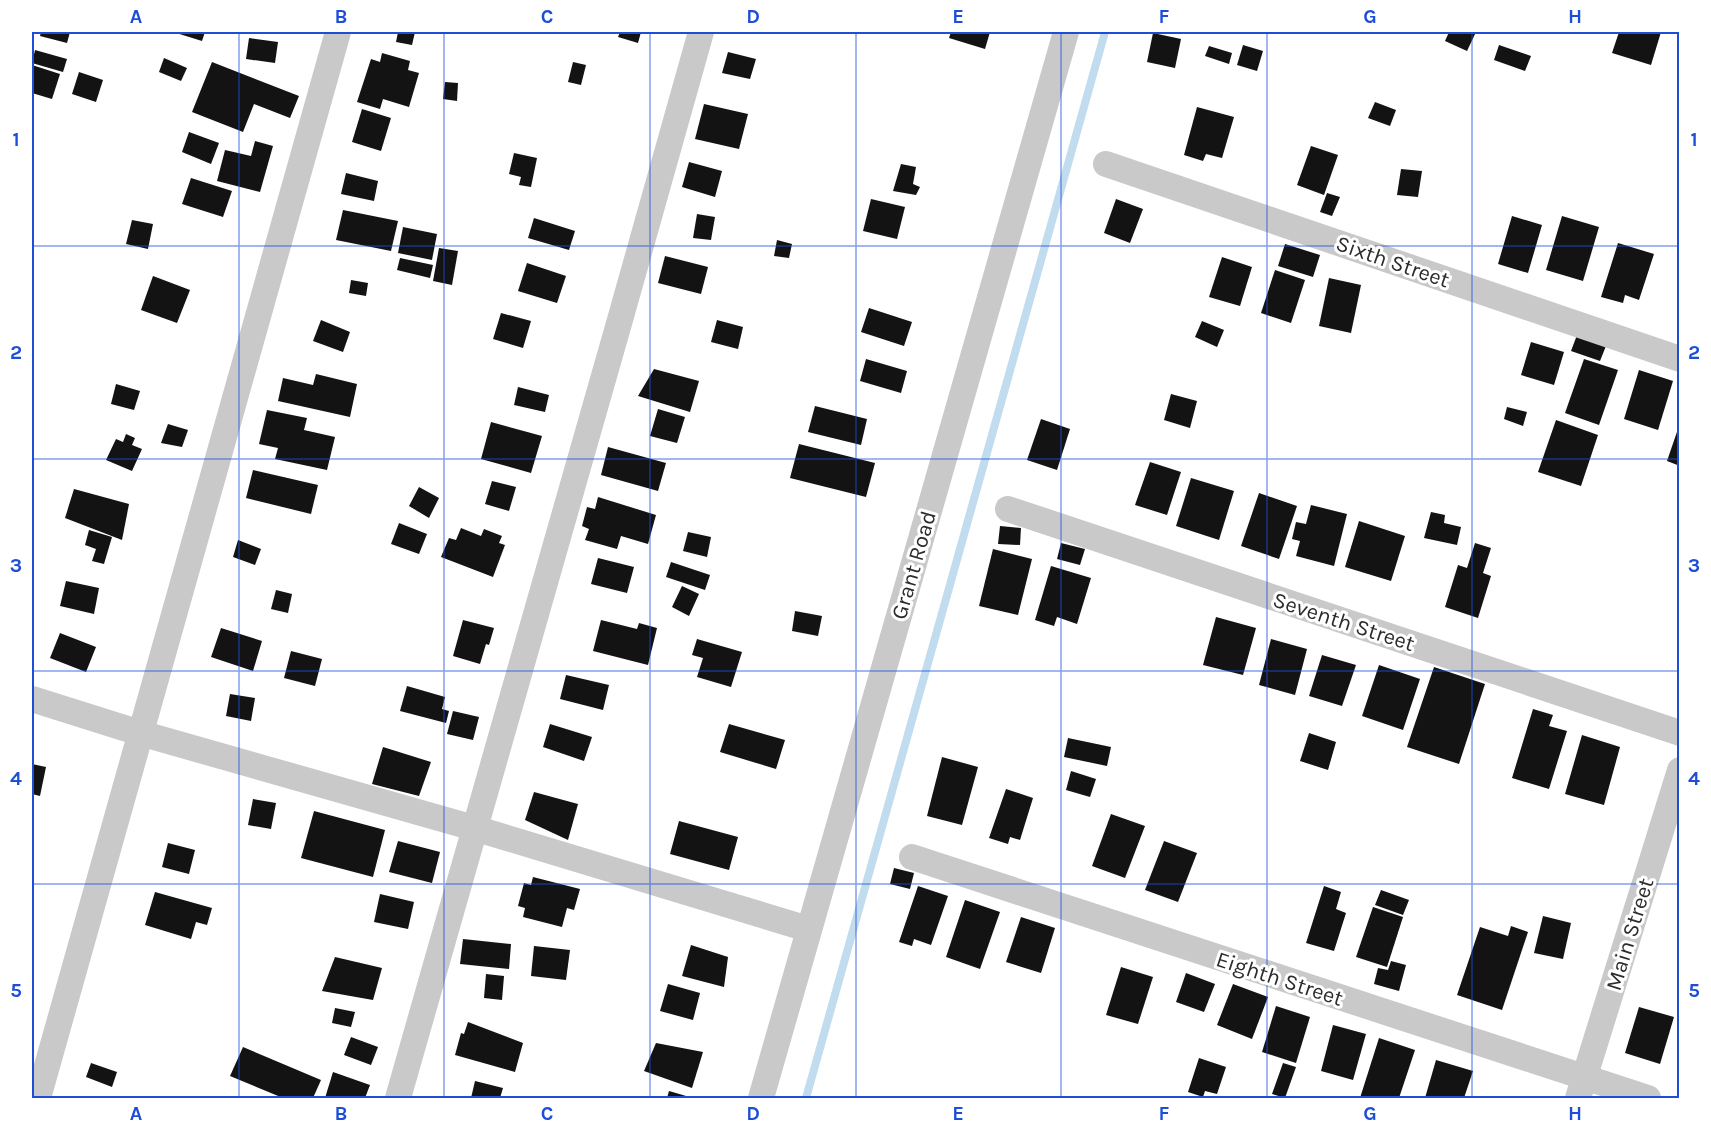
<svg xmlns="http://www.w3.org/2000/svg" width="1711" height="1130" font-family="Karla,sans-serif">
	<style>
		.lines { fill: none; stroke-linecap: round; stroke-linejoin: round }
		.stream { stroke: #c0dcee; stroke-width: 8 }
		.building { fill: #131313 }
		.minor { stroke: #c9c9c9; stroke-width: 26 }
		.grid { fill: none; stroke: #1d4ed8; stroke-width: 1.5; stroke-opacity: 0.55 }
		.labels { text-anchor: middle; stroke-width: 6; stroke-linejoin: round; paint-order: stroke }
		.street-label { font-size: 22px; fill: #2c2c2c; stroke: #fff }
		.neatline { fill: none; stroke: #1d4ed8; stroke-width: 2 }
		.grid-label { font-size: 20px; text-anchor: middle; font-weight: bold; fill: #1d4ed8 }
	</style>
	<rect width="100%" height="100%" fill="#fff"/>
	<g class="lines">
		<polyline class="stream" points="806,1098 1105,32"/>
	</g>
	<g class="building">
		<polygon points="41,32 70,32 67,43 40,36"/>
		<polygon points="173,32 205,32 202,41"/>
		<polygon points="398,32 415,32 412,45 396,42"/>
		<polygon points="620,32 641,32 638,43 618,37"/>
		<polygon points="951,32 990,32 985,49 949,38"/>
		<polygon points="1449,32 1476,32 1467,51 1445,41"/>
		<polygon points="1619,32 1661,32 1651,65 1612,53"/>
		<polygon points="1153,33 1181,39 1175,68 1147,62"/>
		<polygon points="249,38 278,42 275,63 246,59"/>
		<polygon points="1243,45 1263,51 1257,71 1237,65"/>
		<polygon points="1499,45 1531,56 1525,71 1494,60"/>
		<polygon points="1209,46 1232,53 1229,64 1205,56"/>
		<polygon points="35,50 67,59 63,72 32,63"/>
		<polygon points="728,52 756,59 750,79 722,73"/>
		<polygon points="382,53 410,61 408,70 419,73 409,107 383,99 380,109 357,102 371,59 380,62"/>
		<polygon points="164,58 187,68 181,81 159,72"/>
		<polygon points="212,62 299,96 290,118 254,104 243,132 192,112"/>
		<polygon points="573,62 586,65 581,85 568,82"/>
		<polygon points="32,65 60,74 52,99 32,93"/>
		<polygon points="79,72 103,80 96,102 72,94"/>
		<polygon points="445,82 458,83 457,101 443,99"/>
		<polygon points="1375,102 1396,110 1390,126 1368,118"/>
		<polygon points="704,104 748,114 739,149 695,139"/>
		<polygon points="1197,107 1234,117 1222,158 1206,154 1203,161 1184,155"/>
		<polygon points="362,109 391,118 381,151 352,142"/>
		<polygon points="189,132 219,143 211,164 182,152"/>
		<polygon points="255,141 273,146 260,192 217,181 225,150 251,156"/>
		<polygon points="1311,146 1338,155 1324,195 1297,185"/>
		<polygon points="514,153 537,158 531,187 519,185 521,177 509,174"/>
		<polygon points="689,162 722,171 715,197 682,187"/>
		<polygon points="901,164 916,167 913,184 920,187 916,195 893,191"/>
		<polygon points="1401,169 1422,171 1418,197 1397,195"/>
		<polygon points="346,173 378,181 374,201 341,194"/>
		<polygon points="191,178 232,191 223,217 182,204"/>
		<polygon points="1327,193 1340,197 1332,216 1320,212"/>
		<polygon points="871,199 905,207 897,239 863,231"/>
		<polygon points="1116,199 1143,209 1130,243 1104,233"/>
		<polygon points="343,210 398,221 391,251 336,240"/>
		<polygon points="697,214 715,217 711,240 693,238"/>
		<polygon points="1512,216 1542,225 1528,273 1498,264"/>
		<polygon points="1562,216 1599,227 1583,281 1546,270"/>
		<polygon points="534,218 575,231 569,250 528,238"/>
		<polygon points="132,220 153,224 148,249 126,244"/>
		<polygon points="403,227 437,234 432,260 398,253"/>
		<polygon points="777,240 792,244 789,258 774,256"/>
		<polygon points="1618,243 1654,254 1639,300 1625,295 1623,303 1601,297"/>
		<polygon points="1285,244 1320,255 1313,277 1278,266"/>
		<polygon points="439,248 458,251 452,285 433,281"/>
		<polygon points="665,256 708,267 701,294 658,283"/>
		<polygon points="1222,257 1252,267 1240,306 1209,297"/>
		<polygon points="400,258 433,265 430,278 397,270"/>
		<polygon points="527,263 566,276 557,303 518,291"/>
		<polygon points="1275,270 1305,280 1291,323 1261,313"/>
		<polygon points="153,276 190,290 177,323 141,310"/>
		<polygon points="1329,278 1361,285 1351,333 1319,326"/>
		<polygon points="351,280 368,283 366,296 349,293"/>
		<polygon points="869,308 912,322 904,346 861,332"/>
		<polygon points="501,313 531,321 523,348 493,339"/>
		<polygon points="321,320 350,332 343,352 313,341"/>
		<polygon points="717,320 743,327 738,349 711,342"/>
		<polygon points="1202,321 1224,330 1217,347 1195,337"/>
		<polygon points="1577,335 1606,346 1600,361 1571,351"/>
		<polygon points="1531,342 1564,352 1554,385 1521,375"/>
		<polygon points="866,359 907,371 901,393 860,381"/>
		<polygon points="1584,359 1618,370 1599,425 1565,413"/>
		<polygon points="654,369 699,381 690,412 638,396"/>
		<polygon points="1639,370 1673,381 1658,430 1624,419"/>
		<polygon points="316,374 357,384 350,417 278,401 283,378 313,385"/>
		<polygon points="116,384 140,391 134,410 111,404"/>
		<polygon points="518,387 549,395 545,412 514,405"/>
		<polygon points="1171,394 1197,401 1190,428 1164,420"/>
		<polygon points="815,406 867,419 861,445 808,432"/>
		<polygon points="1507,407 1527,412 1523,426 1504,419"/>
		<polygon points="658,409 685,417 677,443 650,436"/>
		<polygon points="267,410 307,418 304,430 335,437 327,470 275,459 278,448 259,444"/>
		<polygon points="1041,419 1070,429 1057,470 1027,460"/>
		<polygon points="1556,420 1598,435 1581,486 1538,472"/>
		<polygon points="491,422 542,436 531,473 481,459"/>
		<polygon points="168,424 188,430 182,447 161,443"/>
		<polygon points="1679,426 1680,426 1680,466 1667,461"/>
		<polygon points="126,434 135,438 132,445 142,449 132,471 106,460 116,439 123,442"/>
		<polygon points="799,444 875,463 866,497 790,478"/>
		<polygon points="608,447 666,463 658,491 601,475"/>
		<polygon points="1150,462 1181,472 1167,515 1135,505"/>
		<polygon points="253,470 318,485 311,514 246,498"/>
		<polygon points="1191,478 1234,491 1219,540 1176,526"/>
		<polygon points="492,481 516,487 509,511 485,504"/>
		<polygon points="419,487 439,498 429,518 409,506"/>
		<polygon points="74,489 129,504 122,540 65,518"/>
		<polygon points="1259,493 1297,506 1279,559 1241,546"/>
		<polygon points="598,497 656,515 648,544 621,536 617,549 585,540 589,529 582,526 587,507 595,509"/>
		<polygon points="1311,505 1347,514 1334,566 1296,556 1300,541 1292,539 1296,522 1306,524"/>
		<polygon points="1431,512 1445,515 1444,523 1461,527 1457,545 1424,538"/>
		<polygon points="1359,521 1405,536 1391,581 1345,567"/>
		<polygon points="399,523 427,534 419,554 391,544"/>
		<polygon points="1000,526 1021,528 1020,545 998,544"/>
		<polygon points="461,528 481,536 484,529 502,536 499,543 505,545 493,577 441,557 449,538 456,540"/>
		<polygon points="89,530 112,537 104,564 92,561 96,549 85,545"/>
		<polygon points="688,532 711,537 707,557 683,551"/>
		<polygon points="238,540 261,549 255,565 233,557"/>
		<polygon points="1061,543 1085,549 1080,565 1057,559"/>
		<polygon points="1475,543 1491,548 1483,573 1491,576 1478,618 1445,607 1458,565 1467,568"/>
		<polygon points="993,549 1032,559 1018,615 979,606"/>
		<polygon points="598,558 634,567 627,593 591,584"/>
		<polygon points="671,562 710,575 705,590 666,577"/>
		<polygon points="1051,566 1091,578 1077,624 1057,617 1054,626 1035,620"/>
		<polygon points="66,581 99,588 94,614 60,606"/>
		<polygon points="682,586 699,594 689,616 672,607"/>
		<polygon points="276,590 292,594 288,613 271,609"/>
		<polygon points="795,611 822,616 818,636 792,631"/>
		<polygon points="1216,617 1256,628 1243,675 1203,665"/>
		<polygon points="463,620 494,628 489,645 486,644 480,664 453,656"/>
		<polygon points="601,620 637,629 639,623 657,628 648,665 593,651"/>
		<polygon points="221,628 262,641 253,671 211,657"/>
		<polygon points="60,633 96,647 86,672 50,658"/>
		<polygon points="697,639 742,652 731,687 697,677 703,658 692,655"/>
		<polygon points="1271,639 1307,649 1295,695 1259,685"/>
		<polygon points="291,651 322,659 315,686 284,678"/>
		<polygon points="1322,655 1356,665 1342,706 1309,696"/>
		<polygon points="1379,665 1420,679 1403,730 1362,716"/>
		<polygon points="1434,667 1485,684 1459,764 1407,747"/>
		<polygon points="566,675 609,685 603,710 560,699"/>
		<polygon points="407,686 445,697 442,709 449,711 446,723 400,711"/>
		<polygon points="230,694 255,698 251,721 226,716"/>
		<polygon points="1533,709 1553,715 1549,726 1567,731 1549,789 1512,778"/>
		<polygon points="453,711 479,717 473,740 447,734"/>
		<polygon points="550,724 592,737 584,761 543,747"/>
		<polygon points="729,724 785,740 776,769 720,752"/>
		<polygon points="1309,733 1336,742 1328,770 1300,761"/>
		<polygon points="1582,735 1620,747 1604,805 1565,794"/>
		<polygon points="1068,738 1111,747 1107,766 1064,757"/>
		<polygon points="383,747 431,762 419,796 372,784"/>
		<polygon points="942,757 978,767 962,825 927,816"/>
		<polygon points="32,764 46,767 40,796 32,794"/>
		<polygon points="1071,771 1096,779 1090,797 1066,790"/>
		<polygon points="1006,789 1033,798 1020,840 1010,837 1008,844 989,838"/>
		<polygon points="534,792 578,804 568,840 525,820"/>
		<polygon points="253,799 276,803 271,829 248,825"/>
		<polygon points="314,811 385,830 373,877 301,858"/>
		<polygon points="1111,814 1145,826 1125,878 1092,866"/>
		<polygon points="679,821 738,837 729,870 670,854"/>
		<polygon points="398,841 440,852 432,883 389,872"/>
		<polygon points="1164,841 1197,853 1178,902 1145,890"/>
		<polygon points="168,843 195,850 189,874 162,867"/>
		<polygon points="894,868 914,873 910,889 890,884"/>
		<polygon points="533,877 580,889 574,910 567,908 562,927 523,917 525,908 518,906 524,883 531,885"/>
		<polygon points="918,886 948,896 931,945 914,939 912,946 899,942"/>
		<polygon points="1324,886 1341,892 1336,909 1346,913 1334,951 1306,943"/>
		<polygon points="1381,890 1409,900 1403,915 1375,905"/>
		<polygon points="155,892 212,908 207,925 196,922 191,939 145,925"/>
		<polygon points="380,894 414,902 408,929 374,922"/>
		<polygon points="965,900 1000,912 980,969 946,957"/>
		<polygon points="1373,907 1403,917 1387,967 1356,957"/>
		<polygon points="1543,916 1571,923 1563,959 1534,953"/>
		<polygon points="1021,917 1055,928 1041,973 1006,962"/>
		<polygon points="1511,926 1528,932 1502,1010 1457,995 1480,927 1508,936"/>
		<polygon points="463,939 511,944 509,969 460,964"/>
		<polygon points="691,945 728,957 724,987 682,976"/>
		<polygon points="534,946 570,950 566,980 531,976"/>
		<polygon points="335,957 382,968 373,1000 322,991"/>
		<polygon points="1391,961 1406,965 1399,991 1374,984 1378,968 1388,970"/>
		<polygon points="1121,967 1153,977 1138,1024 1106,1015"/>
		<polygon points="1186,973 1215,984 1204,1012 1176,1002"/>
		<polygon points="486,974 504,976 502,1000 484,998"/>
		<polygon points="668,984 700,993 693,1020 660,1011"/>
		<polygon points="1233,984 1268,997 1252,1039 1217,1025"/>
		<polygon points="1276,1006 1310,1017 1296,1063 1262,1052"/>
		<polygon points="1639,1007 1674,1017 1660,1064 1625,1053"/>
		<polygon points="335,1008 355,1012 351,1027 332,1023"/>
		<polygon points="468,1022 523,1043 515,1072 455,1055 461,1033 464,1034"/>
		<polygon points="1333,1025 1366,1034 1353,1080 1321,1071"/>
		<polygon points="351,1037 378,1047 371,1065 344,1055"/>
		<polygon points="1379,1038 1415,1050 1399,1098 1360,1098"/>
		<polygon points="656,1043 703,1052 692,1088 644,1071"/>
		<polygon points="243,1047 321,1080 313,1098 283,1098 230,1076"/>
		<polygon points="1199,1058 1226,1067 1217,1094 1205,1091 1203,1097 1188,1092"/>
		<polygon points="1436,1060 1473,1071 1464,1098 1425,1098"/>
		<polygon points="91,1063 117,1072 112,1087 86,1077"/>
		<polygon points="1283,1063 1296,1067 1285,1098 1272,1094"/>
		<polygon points="333,1072 370,1085 365,1098 325,1098"/>
		<polygon points="475,1081 503,1088 500,1098 471,1098"/>
		<polygon points="669,1091 693,1098 667,1098"/>
	</g>
	<g class="lines">
		<g class="minor">
			<polyline points="1106,164 1680,359"/>
			<polyline points="1008,509 1680,733"/>
			<polyline points="32,699 140,733 474,828 808,929"/>
			<polyline points="912,857 1648,1098"/>
			<polyline points="38,1098 338,32"/>
			<path d="M398,1098C498,743 602,388 701,32"/>
			<polyline points="761,1098 1066,32"/>
			<polyline points="1578,1098 1680,770"/>
		</g>
	</g>
	<path class="grid" d="M239,32V1098M444,32V1098M650,32V1098M856,32V1098M1061,32V1098M1267,32V1098M1472,32V1098M32,246H1680M32,459H1680M32,671H1680M32,884H1680"/>
	<g class="labels">
		<g class="street-label">
			<text transform="translate(1393 261) rotate(19)" y="8">Sixth Street</text>
			<text transform="translate(913 565) rotate(-74)" y="8">Grant Road</text>
			<text transform="translate(1344 621) rotate(18)" y="8">Seventh Street</text>
			<text transform="translate(1629 934) rotate(-73)" y="8">Main Street</text>
			<text transform="translate(1280 978) rotate(18)" y="8">Eighth Street</text>
		</g>
	</g>
	<rect width="1711" height="1130" fill="none" stroke="#ffffff" stroke-width="66"/>
	<rect x="33" y="33" width="1645" height="1064" class="neatline"/>
	<g class="grid-label">
		<text x="136" y="23">A</text>
		<text x="341" y="23">B</text>
		<text x="547" y="23">C</text>
		<text x="753" y="23">D</text>
		<text x="958" y="23">E</text>
		<text x="1164" y="23">F</text>
		<text x="1370" y="23">G</text>
		<text x="1575" y="23">H</text>
		<text x="16" y="146">1</text>
		<text x="1694" y="146">1</text>
		<text x="16" y="359">2</text>
		<text x="1694" y="359">2</text>
		<text x="16" y="572">3</text>
		<text x="1694" y="572">3</text>
		<text x="16" y="785">4</text>
		<text x="1694" y="785">4</text>
		<text x="16" y="997">5</text>
		<text x="1694" y="997">5</text>
		<text x="136" y="1120">A</text>
		<text x="341" y="1120">B</text>
		<text x="547" y="1120">C</text>
		<text x="753" y="1120">D</text>
		<text x="958" y="1120">E</text>
		<text x="1164" y="1120">F</text>
		<text x="1370" y="1120">G</text>
		<text x="1575" y="1120">H</text>
	</g>
</svg>
